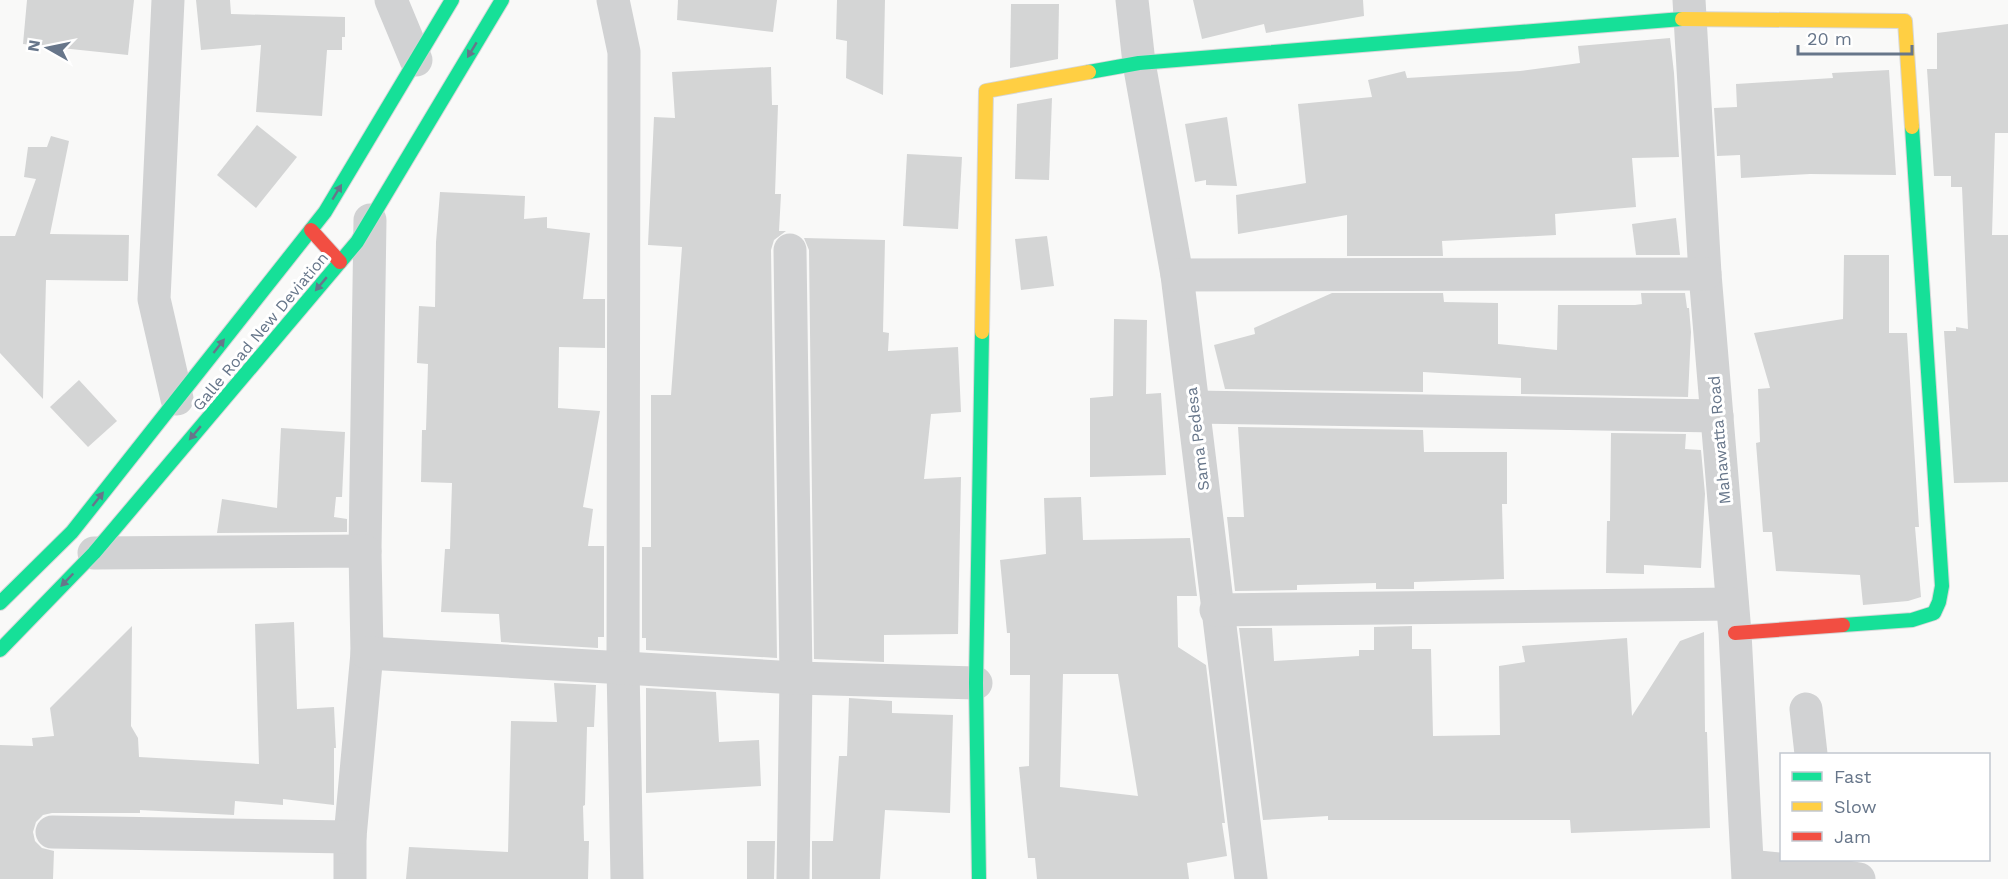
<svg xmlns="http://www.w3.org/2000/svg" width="2008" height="879" font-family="'Work Sans',sans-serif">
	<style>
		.building { fill: #d4d5d5; fill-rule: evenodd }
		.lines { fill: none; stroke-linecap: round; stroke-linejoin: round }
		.fast-casing { stroke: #d6d7d8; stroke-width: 16 }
		.slow-casing { stroke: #d6d7d8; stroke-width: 16 }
		.jam-casing { stroke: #d6d7d8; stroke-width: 16 }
		.street { stroke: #d1d2d3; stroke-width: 33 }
		.fast { stroke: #16e098; stroke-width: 14 }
		.slow { stroke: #ffcf43; stroke-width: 14 }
		.jam { stroke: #f24e42; stroke-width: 14 }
		.oneway { fill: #67768a }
		.labels { text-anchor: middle; stroke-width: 6; stroke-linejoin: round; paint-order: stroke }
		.street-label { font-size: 16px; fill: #67768a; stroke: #fff }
	</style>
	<rect width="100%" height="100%" fill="#f9f9f8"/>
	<g class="building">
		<polygon points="27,0 134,0 128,55 23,44"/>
		<polygon points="196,0 230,0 231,14 345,17 345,37 342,37 342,50 327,50 322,116 256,112 261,45 201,50"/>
		<polygon points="678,0 777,0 773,32 677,20"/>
		<polygon points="837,0 885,0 883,95 846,78 847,41 836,39"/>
		<polygon points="1193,0 1363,0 1364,16 1266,33 1264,24 1202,39"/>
		<polygon points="1011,4 1059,4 1058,59 1010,68"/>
		<polygon points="2008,24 2008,133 1995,133 1992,235 2008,235 2008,482 1954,483 1944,331 1956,331 1956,327 1968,329 1962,187 1951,187 1951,176 1934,176 1927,69 1937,69 1937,33"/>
		<polygon points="1670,38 1674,73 1679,157 1632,158 1636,207 1555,214 1556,235 1442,241 1443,256 1347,256 1347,215 1238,234 1236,195 1306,183 1298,104 1372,97 1368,80 1405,71 1407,78 1520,71 1580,63 1578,46"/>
		<polygon points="771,67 772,105 778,105 775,194 781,194 779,231 786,231 774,240 771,250 777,658 646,650 646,638 642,638 642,547 651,547 651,395 671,395 682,247 648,245 654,117 675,118 672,72"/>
		<polygon points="1889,70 1896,175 1810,174 1741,178 1740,155 1717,156 1714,108 1737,107 1736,84 1833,78 1832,73"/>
		<polygon points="1052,98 1049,180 1015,179 1017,104"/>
		<polygon points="1227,117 1237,186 1206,185 1206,180 1195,182 1185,124"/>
		<polygon points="257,125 297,157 256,208 217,175"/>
		<polygon points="51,136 69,141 50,234 129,235 128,281 46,280 43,399 0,353 0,236 15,236 36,179 24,177 28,147 47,147"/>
		<polygon points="907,154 962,157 958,229 903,226"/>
		<polygon points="440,192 525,196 524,219 547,217 547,228 590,233 583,299 605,299 605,348 559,347 558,408 600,411 583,507 593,509 588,546 604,546 604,637 598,637 598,648 501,642 499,614 441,612 445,549 450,549 452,483 421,482 422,430 426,430 428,364 417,363 419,306 435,307 436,242"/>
		<polygon points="1676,218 1680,255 1636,255 1632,224"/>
		<polygon points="1047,236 1054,286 1021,290 1015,239"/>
		<polygon points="804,238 885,240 883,332 889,333 888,351 958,347 961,412 931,414 924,479 961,477 958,634 884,635 884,662 814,659 809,250"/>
		<polygon points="1844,255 1889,255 1889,333 1907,333 1919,527 1915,527 1921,597 1908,601 1863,605 1860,575 1776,571 1772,532 1763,532 1756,443 1760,442 1758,389 1770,388 1754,333 1843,319"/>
		<polygon points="1332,293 1443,293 1444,302 1498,303 1498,344 1557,350 1558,305 1635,305 1642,304 1641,293 1685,293 1687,308 1689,308 1691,332 1688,397 1521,394 1521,378 1423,372 1423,392 1225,389 1214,345 1255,334 1254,328"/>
		<polygon points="1114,319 1147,320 1146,394 1161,393 1166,475 1090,477 1090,398 1113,396"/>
		<polygon points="79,380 117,421 88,447 50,407"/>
		<polygon points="1238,427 1423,430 1424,452 1507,452 1507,504 1502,504 1504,579 1414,582 1414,589 1376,589 1376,583 1297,585 1297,590 1235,591 1227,517 1244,517"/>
		<polygon points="281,428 345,432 342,497 336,497 334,517 347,519 347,532 217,533 222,499 277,508"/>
		<polygon points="1611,433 1686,434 1685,449 1701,450 1705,494 1701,568 1644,565 1644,574 1606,573 1607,521 1610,521"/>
		<path d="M1081,497L1083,540L1190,538L1197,596H1177L1178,647L1206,665L1225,823H1222L1227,856L1187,863L1189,879H1037L1035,858H1028L1019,767L1029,766L1030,675H1010V633H1007L1000,560L1046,554L1044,498ZM1063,674H1118L1138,796L1060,787Z"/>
		<polygon points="294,622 297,709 334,707 336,748 334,748 334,805 283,799 283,805 235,801 234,815 140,810 140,813 52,813 43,815 36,822 33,832 35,841 42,848 54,851 53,879 0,879 0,745 33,746 32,738 54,736 50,708 132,626 131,726 138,738 139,757 259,764 255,624"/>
		<polygon points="1412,626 1412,649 1431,649 1433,736 1500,735 1499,666 1525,662 1522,646 1627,638 1632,716 1680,641 1704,632 1705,732 1707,732 1710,828 1571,833 1570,820 1328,820 1328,816 1263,820 1239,628 1272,628 1274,661 1359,656 1359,650 1374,650 1374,627"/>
		<polygon points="554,683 596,685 594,727 587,727 585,805 583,806 584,841 589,841 588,879 406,879 409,847 508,852 511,721 557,722"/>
		<polygon points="646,688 716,692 719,742 759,740 761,786 646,793"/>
		<polygon points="849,698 892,701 892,713 953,715 950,813 885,810 880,879 812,879 812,841 833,841 839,756 847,756"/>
		<polygon points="747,841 775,841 774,879 747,879"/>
	</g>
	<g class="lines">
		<g class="fast-casing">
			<g id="fast">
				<polyline points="1089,72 1139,63 1682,19"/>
				<polyline points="0,603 72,532 325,212 452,0"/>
				<polyline points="1843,625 1912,620 1934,613 1939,602 1942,586 1912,127"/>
				<polyline points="0,650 94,553 357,242 502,0"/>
				<polyline points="979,879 976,683 982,332"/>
			</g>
		</g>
		<g class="slow-casing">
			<g id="slow">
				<polyline points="1682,19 1905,21 1912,127"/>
				<polyline points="982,332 986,91 1089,72"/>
			</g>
		</g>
		<g class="jam-casing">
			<g id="jam">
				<polyline points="311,230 340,262"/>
				<polyline points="1735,633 1843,625"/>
			</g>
		</g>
		<g class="street">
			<polyline points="168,0 154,299 177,399"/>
			<polyline points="391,0 416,60"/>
			<polyline points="613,0 624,52 623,666 627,879"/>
			<polyline points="1132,0 1139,63 1177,275 1251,879"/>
			<polyline points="1689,0 1705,274 1735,633 1748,879"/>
			<polyline points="790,250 796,678 793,879"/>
			<polyline points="1177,275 1705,274"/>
			<polyline points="1194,407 1717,416"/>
			<polyline points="365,551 370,220"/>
			<polyline points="94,553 365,551 367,653 350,837 350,879"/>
			<polyline points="1216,610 1732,604"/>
			<polyline points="367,653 796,678 976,683"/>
			<polyline points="1806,709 1811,754"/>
			<polyline points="52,832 350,837"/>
			<polyline points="1748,866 1823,873 1859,879"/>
		</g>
		<use href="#fast" class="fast"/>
		<use href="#slow" class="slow"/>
		<use href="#jam" class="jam"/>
	</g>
	<defs><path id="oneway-solid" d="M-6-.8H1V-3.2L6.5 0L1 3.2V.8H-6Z" transform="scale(1.5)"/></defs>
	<g class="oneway">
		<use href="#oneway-solid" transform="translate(472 50) rotate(121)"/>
		<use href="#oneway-solid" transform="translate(337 192) rotate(-59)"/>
		<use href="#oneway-solid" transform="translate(321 284) rotate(130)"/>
		<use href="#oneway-solid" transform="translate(219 346) rotate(-52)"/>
		<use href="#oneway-solid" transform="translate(195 433) rotate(130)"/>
		<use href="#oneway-solid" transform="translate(98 499) rotate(-52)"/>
		<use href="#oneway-solid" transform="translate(67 580) rotate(134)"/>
	</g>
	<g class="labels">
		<g class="street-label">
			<text transform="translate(260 331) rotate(-50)" y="6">Galle Road New Deviation</text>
			<text transform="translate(1197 439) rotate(-97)" y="6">Sama Pedesa</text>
			<text transform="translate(1719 440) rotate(-95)" y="6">Mahawatta Road</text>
		</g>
	</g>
	<rect x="1780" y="753" width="210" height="108" fill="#ffffff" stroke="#c2c8d0" stroke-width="1.5"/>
	<rect x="1792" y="772" width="30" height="9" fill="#16e098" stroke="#c2c8d0" stroke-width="1.5"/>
	<text x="1834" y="783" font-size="18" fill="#67768a">Fast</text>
	<rect x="1792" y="802" width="30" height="9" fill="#ffcf43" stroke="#c2c8d0" stroke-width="1.5"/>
	<text x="1834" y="813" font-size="18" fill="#67768a">Slow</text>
	<rect x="1792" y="832" width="30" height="9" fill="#f24e42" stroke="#c2c8d0" stroke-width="1.5"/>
	<text x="1834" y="843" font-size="18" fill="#67768a">Jam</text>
	<g transform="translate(48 48) rotate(279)" stroke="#ffffff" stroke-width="4.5" paint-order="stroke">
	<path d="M0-4.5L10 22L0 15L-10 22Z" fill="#67768a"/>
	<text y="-9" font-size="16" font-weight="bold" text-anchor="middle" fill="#67768a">N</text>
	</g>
	<path d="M1798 45v9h114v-9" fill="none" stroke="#67768a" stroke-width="3"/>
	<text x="1807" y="45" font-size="18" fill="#67768a" stroke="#ffffff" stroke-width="4.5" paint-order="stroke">20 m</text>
</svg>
